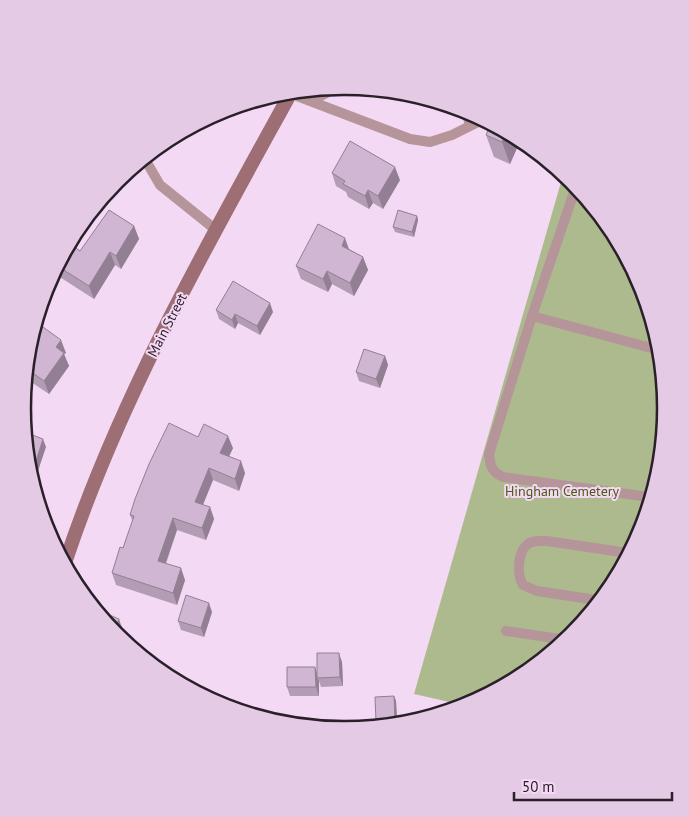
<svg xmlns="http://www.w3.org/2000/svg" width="689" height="817" font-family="'PT Sans',sans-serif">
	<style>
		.green { fill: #adba8e }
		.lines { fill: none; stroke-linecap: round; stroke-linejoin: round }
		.service { stroke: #b59599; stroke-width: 10 }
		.secondary { stroke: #9d6f75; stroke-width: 14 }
		.wall { fill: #b39db5 }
		.shaded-wall { fill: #927f93 }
		.building { fill: #d0b6d2; stroke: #927f93 }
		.labels { text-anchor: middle; stroke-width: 4; stroke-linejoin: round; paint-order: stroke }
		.street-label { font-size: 14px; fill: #2a202a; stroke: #f4d9f5 }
		.park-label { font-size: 14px; fill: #4c5a16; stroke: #f4d9f5 }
		.rim { fill: none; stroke: #2a202a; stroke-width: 2.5 }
	</style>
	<rect width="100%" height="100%" fill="#f4d9f5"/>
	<polygon class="green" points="563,175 572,181 642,286 666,409 642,532 572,636 467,706 414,694"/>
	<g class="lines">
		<g class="service">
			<polyline points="297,96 410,139 430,142 452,135 482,120"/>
			<polyline points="311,101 336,88"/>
			<polyline points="466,111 470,125"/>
			<polyline points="146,161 160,185 216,230"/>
			<path d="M576,186L532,316L489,454C490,466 492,472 503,477L649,497"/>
			<polyline points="532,316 655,349"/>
			<path d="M596,600L537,591L523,585C517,575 517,552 528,544C533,540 540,541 547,541L628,553"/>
			<polyline points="506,631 567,640"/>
		</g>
		<path class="secondary" d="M66,560C120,398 206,247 288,98"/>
	</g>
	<g class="wall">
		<polygon points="490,126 515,143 517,148 510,164 494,157 486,135"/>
		<polygon points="332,173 400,180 383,209 373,203 369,209 348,197 346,192 336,186"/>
		<polygon points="417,216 418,220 414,237 395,232 393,227"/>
		<polygon points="134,226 139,239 121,269 115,265 94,299 55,274 73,246 80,251"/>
		<polygon points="349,249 363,257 368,270 354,296 332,284 328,292 301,279 296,266"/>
		<polygon points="216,310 273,312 260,335 238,323 235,329 219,319"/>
		<polygon points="37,334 66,353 64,354 69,366 49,394 28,380"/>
		<polygon points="385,356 388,365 380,388 359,381 356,372"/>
		<polygon points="198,437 233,448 229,456 245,473 239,491 213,480 203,505 210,507 214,519 206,540 177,530 166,564 185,580 177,605 116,585 112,573 123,548 133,522 130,515"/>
		<polygon points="212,612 204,637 181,630 178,621"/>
		<polygon points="342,662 343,686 321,687 319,681 319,696 290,696 287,687 315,667 317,673"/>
		<polygon points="394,696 396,701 397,720 377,724 376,722"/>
	</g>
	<g class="shaded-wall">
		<polygon points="504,136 515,143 517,148 510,164 502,142"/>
		<polygon points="395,167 400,180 383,209 378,196"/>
		<polygon points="368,190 373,203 369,209 365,196"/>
		<polygon points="417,216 418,220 414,237 412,232"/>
		<polygon points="134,226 139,239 121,269 116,256"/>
		<polygon points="345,238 350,252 342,246"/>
		<polygon points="110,252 115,265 94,299 89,286"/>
		<polygon points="363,257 368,270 354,296 350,283"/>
		<polygon points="327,271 332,284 328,292 323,279"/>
		<polygon points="270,303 273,312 260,335 257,326"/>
		<polygon points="235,314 238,323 235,329 232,320"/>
		<polygon points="61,340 66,353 64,354 69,366 49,394 44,381 56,347"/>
		<polygon points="385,356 388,365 380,388 376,379"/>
		<polygon points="228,436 233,448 225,465 220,453"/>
		<polygon points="43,439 46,447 36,477 34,467"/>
		<polygon points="241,461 245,473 239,491 235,479"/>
		<polygon points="209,468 213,480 199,514 195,502"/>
		<polygon points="210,507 214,519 206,540 202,528"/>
		<polygon points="173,518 177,530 162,573 158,561"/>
		<polygon points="181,568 185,580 177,605 173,593"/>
		<polygon points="209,603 212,612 204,637 201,628"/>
		<polygon points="119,619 122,628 119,638 117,636 114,632"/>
		<polygon points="339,653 342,662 343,686 340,677"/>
		<polygon points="315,667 318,676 317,678 319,681 319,696 316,687"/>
		<polygon points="394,696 396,701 397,720 395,720"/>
	</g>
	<g class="building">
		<polygon points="490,126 504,136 502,142 486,135"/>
		<polygon points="350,141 395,167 378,196 368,190 365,196 343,184 345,181 332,173"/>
		<polygon points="109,210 134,226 116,256 110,252 89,286 59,267 73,246 80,251"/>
		<polygon points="398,210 417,216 412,232 393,227"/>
		<polygon points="318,224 345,238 342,246 363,257 350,283 327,271 323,279 296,266"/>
		<polygon points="233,281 270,303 257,326 235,314 232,320 216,310"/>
		<polygon points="43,327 61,340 56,347 64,353 44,381 30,371 37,334 38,334"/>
		<polygon points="364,349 385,356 376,379 356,372"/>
		<polygon points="169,423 198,437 204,424 228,436 220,453 241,461 235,479 209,468 195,502 210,507 202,528 173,518 158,561 181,568 173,593 112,573 120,547 123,548 134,516 130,515 135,499 149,464"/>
		<polygon points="27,433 43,439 34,467"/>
		<polygon points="186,595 209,603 201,628 178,621"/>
		<polygon points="100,611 119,619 114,632"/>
		<polygon points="317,653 339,653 340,677 317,678"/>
		<polygon points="287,667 315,667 316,687 287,687"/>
		<polygon points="394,696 395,720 376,722 375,697"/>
	</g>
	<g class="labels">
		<g class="street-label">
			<text transform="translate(167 325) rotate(-63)" y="5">Main Street</text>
		</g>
		<g class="park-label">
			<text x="562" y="496">Hingham Cemetery</text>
		</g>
	</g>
	<path d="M0 0H689V817H0ZM31 408a313 313 0 1 1 626 0a313 313 0 1 1-626 0Z" fill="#e4cae5" fill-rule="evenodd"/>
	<path class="rim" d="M31 408a313 313 0 1 1 626 0a313 313 0 1 1-626 0Z"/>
	<path d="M514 792v8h158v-8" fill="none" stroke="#2a202a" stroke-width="2.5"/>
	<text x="522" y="792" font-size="15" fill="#2a202a" stroke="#f4d9f5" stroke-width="4" paint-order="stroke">50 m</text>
</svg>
